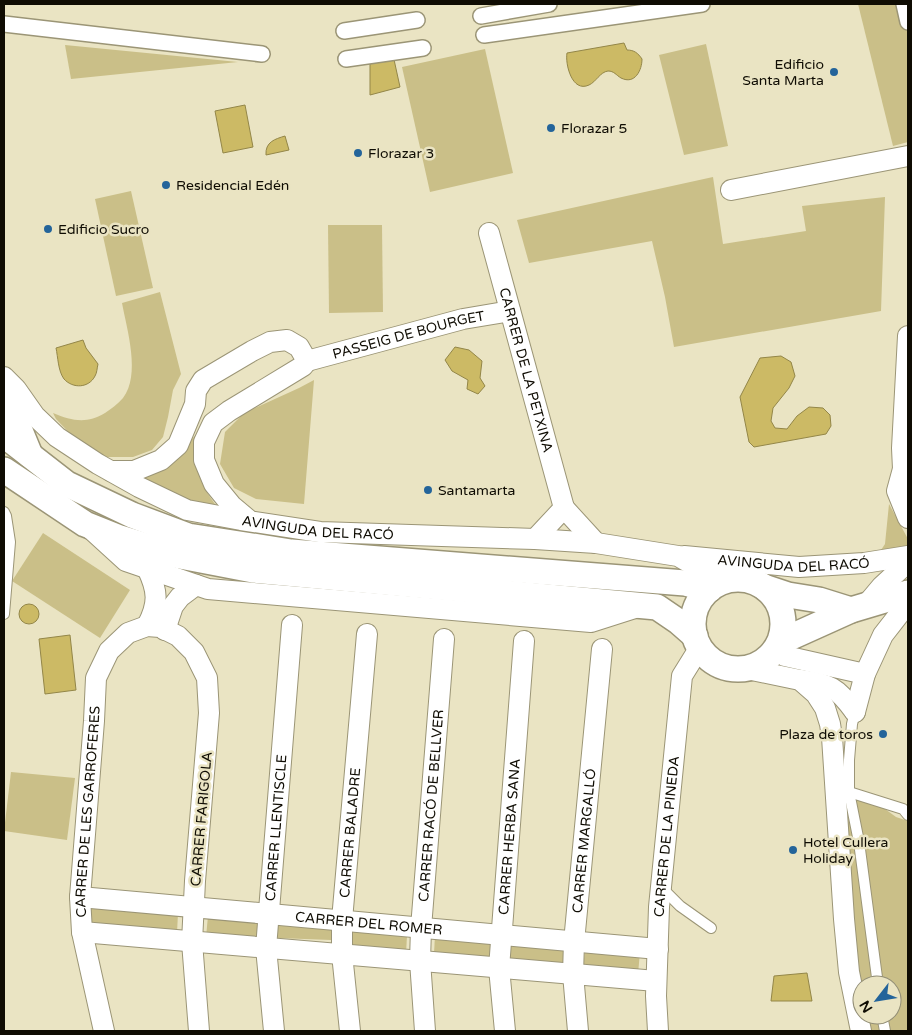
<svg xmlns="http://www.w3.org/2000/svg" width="912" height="1035" font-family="'Varela Round',sans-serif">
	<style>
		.green { fill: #cabf88 }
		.water { fill: #ccba65; stroke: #938648 }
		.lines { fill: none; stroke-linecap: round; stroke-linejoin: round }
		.service-casing { stroke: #9b9576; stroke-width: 12 }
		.pedestrian-casing { stroke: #9b9576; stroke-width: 18 }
		.minor-casing { stroke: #9b9576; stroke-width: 22 }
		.tertiary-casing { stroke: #9b9576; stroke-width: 28 }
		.service { stroke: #fff; stroke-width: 10 }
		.pedestrian { stroke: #fff; stroke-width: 15 }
		.minor { stroke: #fff; stroke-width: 20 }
		.tertiary { stroke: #fff; stroke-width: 25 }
		.poi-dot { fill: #24649a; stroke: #eae4c3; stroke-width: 2 }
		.labels { text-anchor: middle; stroke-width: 5; stroke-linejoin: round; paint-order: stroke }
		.poi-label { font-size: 14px; fill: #0f0c03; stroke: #eae4c3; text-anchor: start }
		.street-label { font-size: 14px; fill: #0f0c03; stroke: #eae4c3 }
	</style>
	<rect width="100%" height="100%" fill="#eae4c3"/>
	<g class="green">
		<polygon points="858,4 908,4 908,142 893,146"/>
		<polygon points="706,44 728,146 684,155 659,55"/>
		<polygon points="65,45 238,62 71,79"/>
		<polygon points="485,49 513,173 430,192 402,67"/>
		<polygon points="713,177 723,244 806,231 802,206 885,197 881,311 674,347 665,297 652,241 529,263 517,220"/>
		<polygon points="131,191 153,288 116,296 95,199"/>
		<polygon points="328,225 382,225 383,312 329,313"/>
		<path d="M160,292L181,374L173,390L168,417L163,437L152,450L133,457H107L81,445L56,419L53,413C72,421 87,424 105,413C111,409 118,404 123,398C141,375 127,330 122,303Z"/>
		<polygon points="314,380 304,504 256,499 234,488 220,464 225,432 244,413 299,388"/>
		<polygon points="197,434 195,462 208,494 217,507 188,502 125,478 162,468"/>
		<polygon points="889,504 908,539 908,546 887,554 881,550 885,544"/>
		<polygon points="43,533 130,590 100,638 12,581"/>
		<polygon points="11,772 75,778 67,840 4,831"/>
		<polygon points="837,791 874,801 896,817 908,821 908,1031 867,1031 863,1015 892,1015 892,985 862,985 862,1009"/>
		<polygon points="91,904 178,913 177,933 89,924"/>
		<polygon points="208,916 261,921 260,941 206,937"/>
		<polygon points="278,919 331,921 331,940 278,938"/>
		<polygon points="351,930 407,935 406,955 350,951"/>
		<polygon points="435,936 494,940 493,957 434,953"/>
		<polygon points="510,943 565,948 563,967 509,963"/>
		<polygon points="585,948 640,952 638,974 583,970"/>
	</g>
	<g class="water">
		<path d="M624,43L627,50C634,50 638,53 642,59C642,70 635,85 621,78C616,75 614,71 608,71C600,72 596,82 589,85C572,93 565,64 567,53Z"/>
		<polygon points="393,55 400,87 370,95 370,62"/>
		<polygon points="245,105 253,147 223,153 215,111"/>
		<path d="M285,136L289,150L266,155C265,142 275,139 285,136Z"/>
		<path d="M83,340L86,348L98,364C97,368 97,373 95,376C89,388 73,389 64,379C58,371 58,357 56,348Z"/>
		<polygon points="455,347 469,350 482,361 480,378 485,386 478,394 467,389 468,380 452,371 445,360"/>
		<polygon points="781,356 791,362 795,376 789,388 773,408 771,421 775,428 787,429 797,416 809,407 823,408 830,415 831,426 826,434 754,447 749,442 740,397 760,358"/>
		<circle cx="29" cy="614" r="10"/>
		<polygon points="70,635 76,690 45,694 39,639"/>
		<polygon points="807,973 812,1001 771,1001 774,976"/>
	</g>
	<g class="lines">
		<g class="service-casing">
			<g id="service">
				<polyline points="4,512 6,516 10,542 4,614"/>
				<polyline points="855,712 852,724 849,760 849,792 859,842 878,985"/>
				<polyline points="849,792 903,809 908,815"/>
				<polyline points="662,888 680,906 711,928"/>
				<polyline points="882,1015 885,1031"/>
			</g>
		</g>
		<g class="pedestrian-casing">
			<g id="pedestrian">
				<polyline points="904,4 908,22"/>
				<polyline points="481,16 549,4"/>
				<polyline points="4,24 262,54"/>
				<polyline points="344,31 417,20"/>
				<polyline points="484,35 702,4"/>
				<polyline points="346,59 423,48"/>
			</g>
		</g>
		<g class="minor-casing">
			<g id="minor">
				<polyline points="731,190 908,156"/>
				<path id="s1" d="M489,233L564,508"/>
				<path id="s2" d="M307,361L463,319L510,311"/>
				<path id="s3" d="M4,377L16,389L35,416L57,437L98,464L139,487L187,510L241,520L320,532L535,539L596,543L678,556L723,582"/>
				<polyline points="903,469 902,448 908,336"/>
				<polyline points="111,471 134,471 161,460 178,445 195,404 196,391 203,380 252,351 270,342 287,340 299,347 307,361 303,366 229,411 213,423 204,442 204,460 214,484 232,506 250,521"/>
				<polyline points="908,475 903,469 897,491 908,518"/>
				<polyline points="92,530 126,561 208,589 591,622 638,607"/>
				<polyline points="535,539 564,508 596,543"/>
				<path id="s4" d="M684,556L799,567L864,563L908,556"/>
				<path d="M147,568C158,591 159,603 147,626"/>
				<polyline points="866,605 882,586 908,562"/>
				<polyline points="165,630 173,606 180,597 196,585"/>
				<polyline points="776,649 785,656 865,674"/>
				<polyline points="747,669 800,680 816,694 825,708 830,724 832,737 844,919 849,972 861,1031"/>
				<path d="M800,680C830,684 837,687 855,712"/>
				<polyline points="855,712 865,674 883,635 908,603"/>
				<path id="s5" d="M80,897L658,949"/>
				<polyline points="82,932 656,981"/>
				<path id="s6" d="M104,1031L82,932L80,897L94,721L96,678L109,651L128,633L147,626L160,627L178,636L194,652L207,678L209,713L195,881L192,942L199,1031"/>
				<path id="s7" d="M274,1031L266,948L292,625"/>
				<path id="s8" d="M350,1031L342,954V920L367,634"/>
				<path id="s9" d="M425,1031L420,961L421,928L444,639"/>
				<path id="s10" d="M505,1031L499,968L524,641"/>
				<path id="s11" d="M578,1031L573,974L574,942L602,649"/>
				<path id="s12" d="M658,1031L656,996L659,907L682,676L700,647"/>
			</g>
		</g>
		<g class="tertiary-casing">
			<g id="tertiary">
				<polyline points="5,394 30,455"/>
				<polyline points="4,435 67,484 132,515 188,536 291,552 685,583 710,589"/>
				<polyline points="4,470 85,524 120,538 175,555 253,570 657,607 679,622 695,636"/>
				<circle cx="738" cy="624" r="45"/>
				<polyline points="764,587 788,595 819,600 851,610"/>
				<polyline points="780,642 851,610 908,593"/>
			</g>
		</g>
		<use href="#service" class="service"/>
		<use href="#pedestrian" class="pedestrian"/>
		<use href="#minor" class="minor"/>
		<use href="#tertiary" class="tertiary"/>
	</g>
	<g class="poi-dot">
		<circle cx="834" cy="72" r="5"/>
		<circle cx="551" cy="128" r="5"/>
		<circle cx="358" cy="153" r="5"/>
		<circle cx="166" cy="185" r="5"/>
		<circle cx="48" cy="229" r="5"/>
		<circle cx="428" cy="490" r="5"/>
		<circle cx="883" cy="734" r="5"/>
		<circle cx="793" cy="850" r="5"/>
	</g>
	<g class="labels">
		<g class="poi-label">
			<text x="824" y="69" text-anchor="end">Edificio<tspan x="824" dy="16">Santa Marta</tspan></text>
			<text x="561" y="133">Florazar 5</text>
			<text x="368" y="158">Florazar 3</text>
			<text x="176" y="190">Residencial Edén</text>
			<text x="58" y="234">Edificio Sucro</text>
			<text x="438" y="495">Santamarta</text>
			<text x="873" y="739" text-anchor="end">Plaza de toros</text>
			<text x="803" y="847">Hotel Cullera<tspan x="803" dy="16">Holiday</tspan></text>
		</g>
		<g class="street-label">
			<text dy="5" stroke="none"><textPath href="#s2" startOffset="105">PASSEIG DE BOURGET</textPath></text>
			<text dy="5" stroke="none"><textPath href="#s1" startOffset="142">CARRER DE LA PETXINA</textPath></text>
			<text dy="5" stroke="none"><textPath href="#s3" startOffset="362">AVINGUDA DEL RACÓ</textPath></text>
			<text dy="5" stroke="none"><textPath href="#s4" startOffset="110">AVINGUDA DEL RACÓ</textPath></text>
			<text dy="5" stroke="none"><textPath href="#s9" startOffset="226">CARRER RACÓ DE BELLVER</textPath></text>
			<text dy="5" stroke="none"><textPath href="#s6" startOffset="222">CARRER DE LES GARROFERES</textPath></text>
			<text transform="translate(201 819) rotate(-85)" y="5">CARRER FARIGOLA</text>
			<text dy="5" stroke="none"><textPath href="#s7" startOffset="204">CARRER LLENTISCLE</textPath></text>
			<text dy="5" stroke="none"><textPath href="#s8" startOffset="199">CARRER BALADRE</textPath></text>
			<text dy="5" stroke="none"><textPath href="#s10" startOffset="195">CARRER HERBA SANA</textPath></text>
			<text dy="5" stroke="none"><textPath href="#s12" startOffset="195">CARRER DE LA PINEDA</textPath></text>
			<text dy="5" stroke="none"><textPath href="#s11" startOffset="191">CARRER MARGALLÓ</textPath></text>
			<text dy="5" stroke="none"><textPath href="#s5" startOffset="290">CARRER DEL ROMER</textPath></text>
		</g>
	</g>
	<rect width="912" height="1035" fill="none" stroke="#0f0c03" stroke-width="10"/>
	<g transform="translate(877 1000) rotate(239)"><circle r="24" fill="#eae4c3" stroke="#928e76"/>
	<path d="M0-4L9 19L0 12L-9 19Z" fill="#24649a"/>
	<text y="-8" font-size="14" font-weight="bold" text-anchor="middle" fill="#0f0c03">N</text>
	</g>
</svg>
